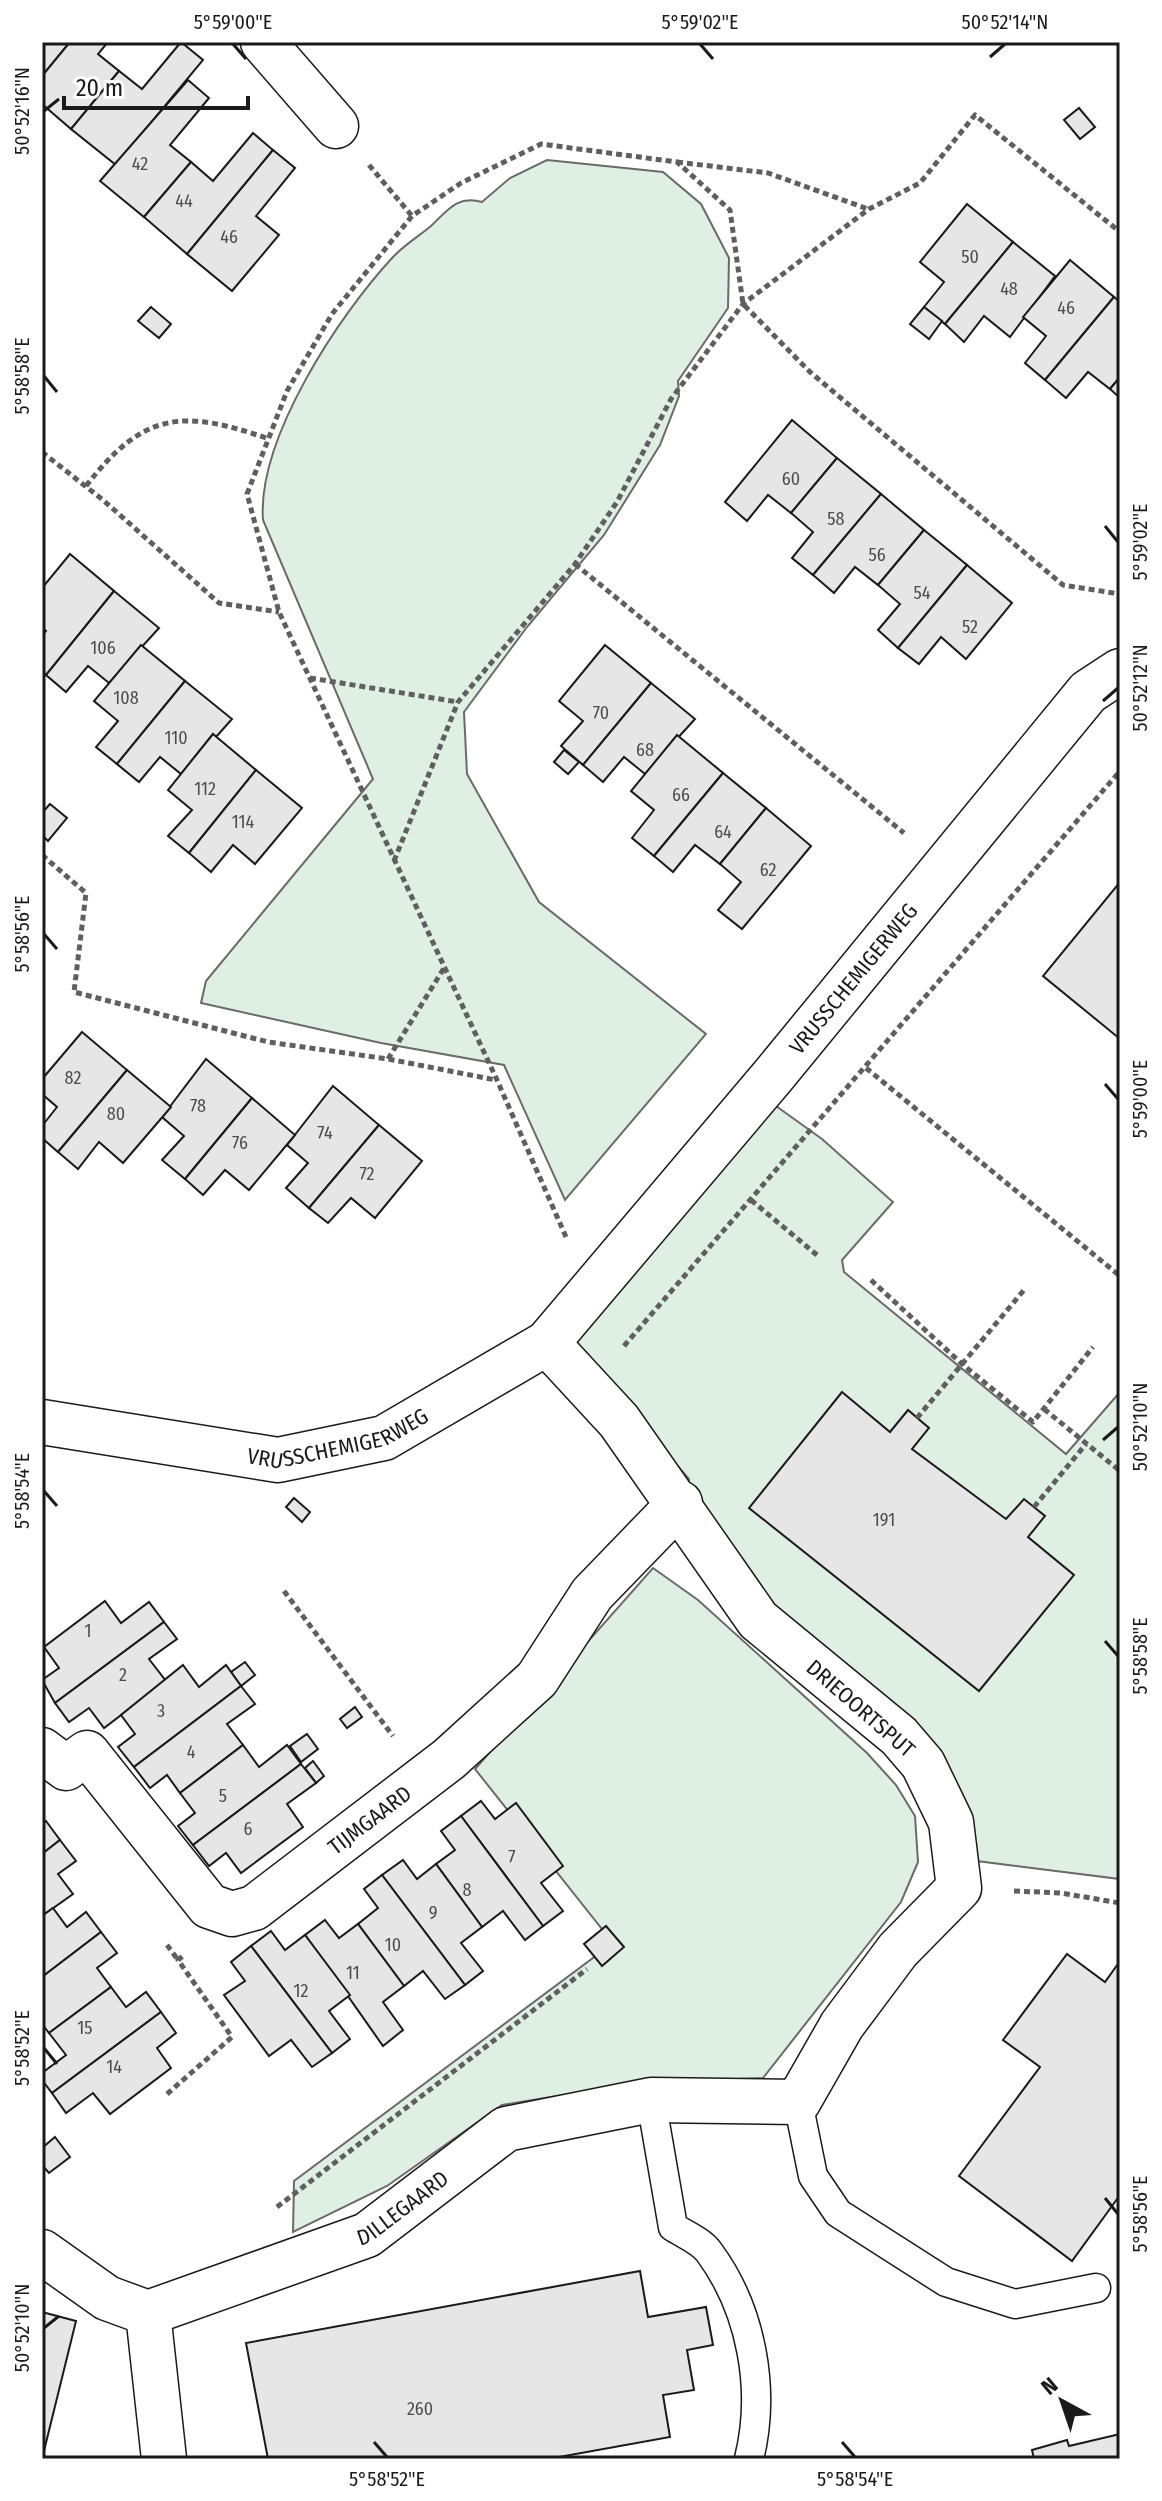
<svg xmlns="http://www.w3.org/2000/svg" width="1162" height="2501" font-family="'Fira Sans Condensed',sans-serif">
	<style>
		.green { fill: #e0efe3; stroke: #6a6a6a; stroke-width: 2 }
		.building { fill: #e6e6e6; stroke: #1a1a1a; stroke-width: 2 }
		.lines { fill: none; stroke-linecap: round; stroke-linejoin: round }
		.lane-casing { stroke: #1a1a1a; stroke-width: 31 }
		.street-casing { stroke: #1a1a1a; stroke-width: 47 }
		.path { stroke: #5f5f5f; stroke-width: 5; stroke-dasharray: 6 4; stroke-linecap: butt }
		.lane { stroke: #fff; stroke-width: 28 }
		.street { stroke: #fff; stroke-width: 44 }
		.ticks { fill: none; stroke: #1a1a1a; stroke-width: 3 }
		.labels { text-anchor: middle; stroke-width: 6; stroke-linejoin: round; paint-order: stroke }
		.number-label { font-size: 18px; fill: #4d4d4d }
		.street-label { font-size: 22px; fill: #1a1a1a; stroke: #fff }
		.neatline { fill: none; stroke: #1a1a1a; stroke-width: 3 }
		.ticks-label { font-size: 20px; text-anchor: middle; fill: #1a1a1a }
	</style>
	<rect width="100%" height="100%" fill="#fff"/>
	<g class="green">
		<path d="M547,160L663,172L701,204L729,258L728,308L678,381L679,396L660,445L604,535L527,627L464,712L467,774L539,902L706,1034L565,1200L504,1065L381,1043L201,1003L206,981L373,779L263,520C257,439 339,315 393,257C404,245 419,236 431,226C448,210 457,195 482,202L510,178Z"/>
		<polygon points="769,1101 822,1139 893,1202 842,1260 844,1272 1066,1454 1120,1392 1120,1879 977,1861 940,1756 688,1531 689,1479 572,1343"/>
		<polygon points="653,1568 698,1600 867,1753 896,1785 915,1816 918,1862 901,1902 763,2078 636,2083 502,2105 387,2186 293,2232 294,2181 613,1943 475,1769"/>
	</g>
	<g class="building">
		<polygon points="42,42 70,42 42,76"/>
		<polygon points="70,42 108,42 98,54 119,71 71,129 42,104 42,76"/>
		<polygon points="181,42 203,60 116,165 71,129 119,71 142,89"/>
		<polygon points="188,80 209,98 170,145 191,162 144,217 100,181"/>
		<polygon points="1079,108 1095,127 1080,139 1064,120"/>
		<polygon points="253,133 273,150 187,254 144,217 191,162 213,181"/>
		<polygon points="273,150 295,168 256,216 279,235 232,291 187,254"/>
		<polygon points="967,204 1013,242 945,324 924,307 944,282 920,262"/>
		<polygon points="1013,242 1055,276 1010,337 984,316 964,342 945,324"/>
		<polygon points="1070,260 1114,297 1045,380 1025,363 1046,336 1023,317"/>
		<polygon points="1114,297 1120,302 1120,377 1110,389 1088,372 1066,398 1045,380"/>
		<polygon points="151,307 171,324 159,338 138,321"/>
		<polygon points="924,307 942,321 929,339 910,324"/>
		<polygon points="1120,377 1120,398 1110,389"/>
		<polygon points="792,420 837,458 791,513 768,495 747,521 725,502"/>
		<polygon points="837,458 881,494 813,575 792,558 813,532 791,513"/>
		<polygon points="881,494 924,530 878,585 855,567 834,593 813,575"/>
		<polygon points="924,530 967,565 898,648 878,630 900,604 878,585"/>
		<polygon points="70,554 114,591 46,675 42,671 42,636 46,631 42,628 42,588"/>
		<polygon points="967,565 1012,603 966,659 941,637 919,664 898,648"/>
		<polygon points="114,591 159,628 109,683 88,666 66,692 46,675"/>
		<polygon points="141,645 185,681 117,764 96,747 118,721 94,701"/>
		<polygon points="605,645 651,683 583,765 561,746 583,721 559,701"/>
		<polygon points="185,681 232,719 216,737 213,734 181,774 160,757 139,782 117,764"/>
		<polygon points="651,683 695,719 645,774 624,757 603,782 583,765"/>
		<polygon points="213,734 256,770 189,853 168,836 192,810 168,790"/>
		<polygon points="677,735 723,773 654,856 632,838 654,810 631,791"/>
		<polygon points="564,750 579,762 568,774 554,762"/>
		<polygon points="256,770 302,808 255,864 233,845 211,872 189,853"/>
		<polygon points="723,773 766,808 720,864 695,845 673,872 654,856"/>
		<polygon points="50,804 67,818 48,841 42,835 42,813"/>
		<polygon points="766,808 811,846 742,929 718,910 741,882 720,864"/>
		<polygon points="1120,882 1120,1039 1043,976"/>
		<polygon points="82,1032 127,1070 58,1152 42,1138 42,1126 57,1107 42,1094 43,1078"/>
		<polygon points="206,1059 252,1098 185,1179 162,1160 184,1136 162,1117"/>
		<polygon points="127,1070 171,1107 123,1163 99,1142 78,1169 58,1152"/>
		<polygon points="333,1086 379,1125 309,1208 286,1188 308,1163 287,1145"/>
		<polygon points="252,1098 295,1135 249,1190 225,1170 203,1195 185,1179"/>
		<polygon points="379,1125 422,1161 375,1218 351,1198 328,1223 309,1208"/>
		<polygon points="842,1392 890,1432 908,1410 929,1428 912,1449 1006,1519 1024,1499 1045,1516 1028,1537 1074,1575 979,1691 749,1508"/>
		<polygon points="294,1498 310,1512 302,1522 286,1507"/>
		<polygon points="105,1601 121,1623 149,1602 164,1622 55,1703 42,1680 59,1668 44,1647"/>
		<polygon points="164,1622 177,1639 149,1659 166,1681 104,1728 89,1708 69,1722 55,1703"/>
		<polygon points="245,1662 255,1675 241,1686 231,1672"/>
		<polygon points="183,1665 199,1687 226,1665 241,1686 134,1767 118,1747 135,1734 121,1715"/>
		<polygon points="241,1686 255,1704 227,1724 243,1745 180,1793 167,1775 150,1788 134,1767"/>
		<polygon points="355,1707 362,1717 347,1728 340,1719"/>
		<polygon points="307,1734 318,1749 301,1762 290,1746"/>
		<polygon points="243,1745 259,1767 287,1745 301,1764 193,1845 178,1826 195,1813 180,1793"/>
		<polygon points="313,1761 324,1776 316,1783 305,1768"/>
		<polygon points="301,1764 316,1783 287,1804 303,1827 241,1873 226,1853 209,1866 193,1845"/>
		<polygon points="481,1801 495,1819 516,1803 563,1866 541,1883 563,1911 543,1926 461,1816"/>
		<polygon points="461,1816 543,1926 525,1940 503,1911 482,1927 436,1864 455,1850 441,1831"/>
		<polygon points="46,1821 60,1840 42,1854 42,1823"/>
		<polygon points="60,1840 76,1861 58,1874 73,1894 42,1916 42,1854"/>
		<polygon points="403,1860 417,1879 436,1864 482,1927 461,1943 483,1971 465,1985 382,1875"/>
		<polygon points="382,1875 465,1985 445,1999 423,1971 404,1986 358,1924 378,1908 364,1889"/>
		<polygon points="53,1908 67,1927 86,1912 101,1932 42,1977 42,1916"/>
		<polygon points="325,1920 339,1938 358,1924 404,1986 383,2002 403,2030 383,2046 305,1935"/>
		<polygon points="606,1926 624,1947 602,1966 584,1944"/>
		<polygon points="271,1931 285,1950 305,1935 350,1995 329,2011 350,2039 332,2053 251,1946"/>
		<polygon points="101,1932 117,1953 97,1968 111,1987 49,2033 42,2024 42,1977"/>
		<polygon points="251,1946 332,2053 312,2067 291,2040 269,2056 224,1995 245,1981 231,1962"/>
		<polygon points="1067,1954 1105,1982 1120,1961 1120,2195 1072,2261 959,2176 1040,2067 1003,2040"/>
		<polygon points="111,1987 126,2007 146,1992 161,2012 52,2093 42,2080 42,2073 66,2055 49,2033"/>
		<polygon points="161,2012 176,2033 157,2048 171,2068 110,2114 93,2093 66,2113 52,2093"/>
		<polygon points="55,2137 70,2157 49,2173 42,2165 42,2148"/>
		<polygon points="640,2271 648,2317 706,2307 713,2345 687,2350 694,2390 663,2395 670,2437 548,2459 268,2459 246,2343"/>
		<polygon points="42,2312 76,2321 42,2459"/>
		<polygon points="1120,2434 1120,2459 1034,2459 1032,2450 1067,2440 1069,2446"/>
	</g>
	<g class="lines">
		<g class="lane-casing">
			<g id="lane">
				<path d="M651,2100L673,2227C684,2234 701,2241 709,2252C752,2310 766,2390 749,2459"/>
				<polyline points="798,2102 813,2176 838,2213 946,2282 1015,2304 1096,2288"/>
			</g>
		</g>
		<g class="street-casing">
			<g id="street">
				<polyline points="263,42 336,126"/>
				<path id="s1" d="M42,1422L278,1460L384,1438L547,1343L773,1076L1088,692L1120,671"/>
				<path id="s2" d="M42,1750L66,1768L87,1753L209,1906L232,1914L254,1908L449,1759L537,1679L592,1594L680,1503"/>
				<path id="s3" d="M42,2252L107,2298L148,2313L367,2235L506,2129L651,2100L798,2102L842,2025L898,1950L959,1888L951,1822L923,1764L899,1736L758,1620L619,1421L547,1343"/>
				<polyline points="148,2313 164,2459"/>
			</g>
		</g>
		<g class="path">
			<polyline points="677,162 768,173 868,209"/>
			<polyline points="369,165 412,216"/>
			<polyline points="42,452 103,500 219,603 279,612"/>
			<path d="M86,486C144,411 183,409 269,439"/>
			<polyline points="575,564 904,833"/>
			<polyline points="310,678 458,702"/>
			<polyline points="42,855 86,893 74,992 268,1042 388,1059 496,1080"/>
			<polyline points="394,861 458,702 575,564 617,502 671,399 743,304 869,209 920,183 975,115 1120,232"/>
			<polyline points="388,1059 444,968"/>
			<polyline points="866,1068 1120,1276"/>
			<polyline points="751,1200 817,1255"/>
			<polyline points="566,1237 497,1080 279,612 247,494 287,391 332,314 412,216 461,183 541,144 677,162 730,210 743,304 810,372 1063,585 1120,594"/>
			<polyline points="871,1280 962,1364 1033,1422 1093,1347"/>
			<polyline points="624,1346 1120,771"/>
			<polyline points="1044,1409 1120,1471"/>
			<polyline points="917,1418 1024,1290"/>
			<polyline points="1034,1507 1086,1444"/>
			<polyline points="284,1591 393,1736"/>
			<polyline points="1014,1891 1061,1893 1120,1903"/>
			<polyline points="167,1945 178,1960"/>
			<polyline points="167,2094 232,2037 178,1960 184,1955"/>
			<polyline points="277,2207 587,1969"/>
		</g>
		<use href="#lane" class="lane"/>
		<use href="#street" class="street"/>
	</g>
	<path class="ticks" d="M233,44L246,59M700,44L713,59M990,57L1005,44M44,111L59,99M44,376L57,392M1105,526L1118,542M1103,701L1118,688M44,934L57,949M1105,1084L1118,1099M1103,1440L1118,1427M44,1491L57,1506M1105,1641L1118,1656M44,2048L57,2064M1105,2198L1118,2214M44,2328L59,2316M374,2442L387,2457M842,2442L855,2457"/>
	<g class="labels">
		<g class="number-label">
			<text x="140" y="170">42</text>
			<text x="184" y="207">44</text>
			<text x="229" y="243">46</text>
			<text x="970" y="263">50</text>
			<text x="1009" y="295">48</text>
			<text x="1066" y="314">46</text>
			<text x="791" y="485">60</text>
			<text x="836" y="525">58</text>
			<text x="877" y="561">56</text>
			<text x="922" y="599">54</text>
			<text x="970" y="633">52</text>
			<text x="103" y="654">106</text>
			<text x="126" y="704">108</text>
			<text x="601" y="719">70</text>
			<text x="176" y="744">110</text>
			<text x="645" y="756">68</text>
			<text x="205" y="795">112</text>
			<text x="681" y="801">66</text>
			<text x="243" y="828">114</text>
			<text x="723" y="838">64</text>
			<text x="768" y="876">62</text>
			<text x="73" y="1084">82</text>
			<text x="198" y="1112">78</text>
			<text x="116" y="1120">80</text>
			<text x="325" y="1139">74</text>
			<text x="240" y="1149">76</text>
			<text x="367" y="1180">72</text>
			<text x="884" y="1526">191</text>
			<text x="88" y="1637">1</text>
			<text x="123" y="1681">2</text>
			<text x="161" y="1717">3</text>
			<text x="191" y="1758">4</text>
			<text x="223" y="1802">5</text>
			<text x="248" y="1835">6</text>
			<text x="512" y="1863">7</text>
			<text x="467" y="1896">8</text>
			<text x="433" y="1919">9</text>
			<text x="393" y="1951">10</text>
			<text x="353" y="1979">11</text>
			<text x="301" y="1997">12</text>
			<text x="85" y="2034">15</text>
			<text x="114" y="2073">14</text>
			<text x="420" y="2415">260</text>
		</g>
		<g class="street-label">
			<text dy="8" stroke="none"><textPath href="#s1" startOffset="1012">VRUSSCHEMIGERWEG</textPath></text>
			<text dy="8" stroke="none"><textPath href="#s1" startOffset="302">VRUSSCHEMIGERWEG</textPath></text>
			<text transform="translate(861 1708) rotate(41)" y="8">DRIEOORTSPUT</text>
			<text dy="8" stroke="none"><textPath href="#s2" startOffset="444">TIJMGAARD</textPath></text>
			<text dy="8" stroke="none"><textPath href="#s3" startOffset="400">DILLEGAARD</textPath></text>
		</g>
	</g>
	<rect width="1162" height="2501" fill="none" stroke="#ffffff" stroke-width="88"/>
	<g transform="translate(1062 2401) rotate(320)" stroke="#ffffff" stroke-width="6" paint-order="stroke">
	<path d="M0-6L14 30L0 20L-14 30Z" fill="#1a1a1a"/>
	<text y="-12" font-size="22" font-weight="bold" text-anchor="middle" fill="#1a1a1a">N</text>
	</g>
	<path d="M64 96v12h184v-12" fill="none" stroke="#1a1a1a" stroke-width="4"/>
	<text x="76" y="96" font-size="24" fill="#1a1a1a" stroke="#ffffff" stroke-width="6" paint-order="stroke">20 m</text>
	<rect x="44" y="44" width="1074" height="2413" class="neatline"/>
	<g class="ticks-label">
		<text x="233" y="29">5°59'00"E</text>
		<text x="700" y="29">5°59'02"E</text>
		<text x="1005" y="29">50°52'14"N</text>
		<text transform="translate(22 111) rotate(-90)" y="7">50°52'16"N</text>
		<text transform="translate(22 376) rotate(-90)" y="7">5°58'58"E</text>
		<text transform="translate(1140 542) rotate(-90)" y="7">5°59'02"E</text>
		<text transform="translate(1140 688) rotate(-90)" y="7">50°52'12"N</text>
		<text transform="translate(22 934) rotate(-90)" y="7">5°58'56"E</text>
		<text transform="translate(1140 1099) rotate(-90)" y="7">5°59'00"E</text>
		<text transform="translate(1140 1427) rotate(-90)" y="7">50°52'10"N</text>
		<text transform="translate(22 1491) rotate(-90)" y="7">5°58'54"E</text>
		<text transform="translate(1140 1656) rotate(-90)" y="7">5°58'58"E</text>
		<text transform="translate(22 2048) rotate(-90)" y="7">5°58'52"E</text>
		<text transform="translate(1140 2214) rotate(-90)" y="7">5°58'56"E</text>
		<text transform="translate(22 2328) rotate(-90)" y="7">50°52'10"N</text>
		<text x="387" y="2486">5°58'52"E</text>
		<text x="855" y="2486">5°58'54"E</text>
	</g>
</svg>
